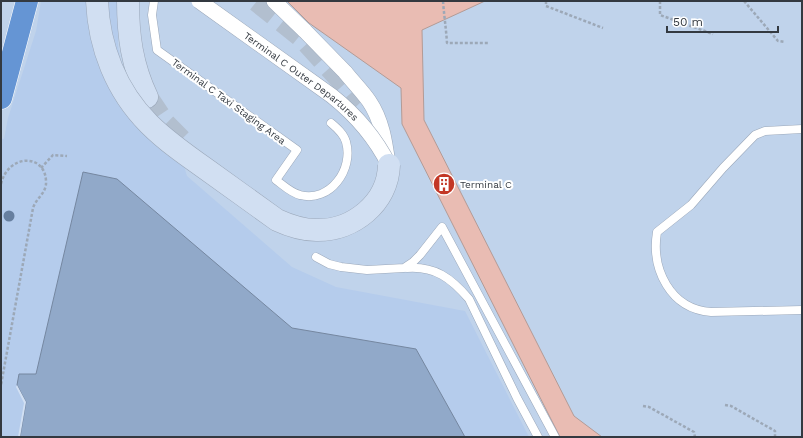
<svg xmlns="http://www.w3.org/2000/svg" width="803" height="438" font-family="'Work Sans',sans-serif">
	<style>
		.built { fill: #c0d3eb }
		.green { fill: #b5ccec }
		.water { fill: #91a9c9; stroke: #7587a0 }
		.pier { fill: #d2e0f3 }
		.building { fill: #e9bcb3; stroke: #b39b96 }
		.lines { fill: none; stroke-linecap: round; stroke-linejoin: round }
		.secondary-tunnel { stroke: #b2bfcf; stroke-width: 22; stroke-dasharray: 22 11; stroke-linecap: butt }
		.lane-casing { stroke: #9ba8ba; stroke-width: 9 }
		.street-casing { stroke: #9ba8ba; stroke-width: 16 }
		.secondary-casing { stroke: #9ba8ba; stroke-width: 23 }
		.highway-casing { stroke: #fff; stroke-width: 23 }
		.path { stroke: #9ca8b7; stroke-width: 2.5; stroke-dasharray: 3 2; stroke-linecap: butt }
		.lane { stroke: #fff; stroke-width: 8 }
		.street { stroke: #fff; stroke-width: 15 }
		.secondary { stroke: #d1dff2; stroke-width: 22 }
		.highway { stroke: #6595d4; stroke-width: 22 }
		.street-bridge-casing { stroke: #9ba8ba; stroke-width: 16; stroke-linecap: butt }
		.secondary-bridge-casing { stroke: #9ba8ba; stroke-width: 23; stroke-linecap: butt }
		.street-bridge { stroke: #fff; stroke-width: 15 }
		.secondary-bridge { stroke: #d1dff2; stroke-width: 22 }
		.tree { fill: #677f9f }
		.labels { text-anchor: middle; stroke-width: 4; stroke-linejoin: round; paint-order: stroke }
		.street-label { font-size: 10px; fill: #333940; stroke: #fff }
		.poi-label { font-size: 10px; fill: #333940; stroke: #fff; text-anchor: start }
	</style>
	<rect width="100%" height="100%" fill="#d2e0f3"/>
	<polygon class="built" points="1,1 802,1 802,437 465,437 83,172 1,138"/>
	<polygon class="green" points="41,1 119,1 118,46 129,114 184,166 187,176 292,267 336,287 465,311 529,437 1,437 1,138 4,139 8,118 36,31"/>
	<polygon class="water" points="83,172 117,179 292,328 416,349 465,437 20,437 26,402 17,385 19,374 36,374"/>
	<polygon class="pier" points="17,385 26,402 20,437 18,437 24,403 16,387"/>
	<polygon class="building" points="287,1 485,1 422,30 424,120 574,416 602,437 560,437 402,124 401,88 309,23"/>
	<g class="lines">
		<g class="secondary-tunnel">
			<polyline points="257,1 303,38 361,102"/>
			<polyline points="147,97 165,124 186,145"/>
		</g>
		<g class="lane-casing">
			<g id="lane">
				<path d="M154,1L152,15L157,50L297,150L276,180C283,185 291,193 300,195C330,203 354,169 346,142C344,134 337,128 331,123"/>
				<path d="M802,129L765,131L755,135L723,168L691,205L657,232C651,269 670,309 711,312L802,310"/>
				<polyline points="316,257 329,264 341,267 367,270 404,268 413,262 420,255 442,227 555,437"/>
				<path d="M407,268C435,266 451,278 469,299L517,398L538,437"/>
			</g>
		</g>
		<g class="street-casing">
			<g id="street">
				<polyline points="274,1 305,31"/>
				<path d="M345,72C353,82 362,91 369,101C382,120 385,142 388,164"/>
			</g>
		</g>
		<g class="secondary-casing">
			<path id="secondary" d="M128,1C128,36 132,65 147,97"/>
		</g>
		<g class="highway-casing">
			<polyline id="highway" points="1,98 27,1"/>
		</g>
		<g class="path">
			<path d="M443,1C444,15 446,28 447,43H488"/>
			<polyline points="546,1 546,6 603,28"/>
			<polyline points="660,1 660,15 713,34"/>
			<polyline points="744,1 778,41 785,42"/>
			<polyline points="41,168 53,155 67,156"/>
			<path d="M1,184C8,154 45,153 46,181C47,193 36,198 33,208L1,385"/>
			<polyline points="725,405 731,406 775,431 775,437"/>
			<polyline points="643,406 649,407 694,432 695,437"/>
		</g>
		<use href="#lane" class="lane"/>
		<use href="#street" class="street"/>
		<use href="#secondary" class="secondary"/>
		<use href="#highway" class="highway"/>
		<g class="street-bridge-casing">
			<g id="street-bridge">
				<path id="s1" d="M199,1L332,96C357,116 375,137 389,165"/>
				<polyline points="305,31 345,72"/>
			</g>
		</g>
		<g class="secondary-bridge-casing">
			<path id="secondary-bridge" d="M97,1C99,47 116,91 149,124C166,141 186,155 206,169C230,186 253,203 277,220C290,226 303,230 316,230C353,231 388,203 389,165"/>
		</g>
		<use href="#street-bridge" class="street-bridge"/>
		<use href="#secondary-bridge" class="secondary-bridge"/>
	</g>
	<circle class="tree" cx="9" cy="216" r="5.5"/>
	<defs>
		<g id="building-disc" transform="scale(1.15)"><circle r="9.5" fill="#c33726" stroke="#fff"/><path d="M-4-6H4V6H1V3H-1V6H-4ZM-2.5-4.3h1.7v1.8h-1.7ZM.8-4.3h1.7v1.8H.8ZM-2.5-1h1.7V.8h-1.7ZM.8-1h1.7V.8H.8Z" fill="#fff"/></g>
	</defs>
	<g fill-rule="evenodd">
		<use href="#building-disc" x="444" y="184"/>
	</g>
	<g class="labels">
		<g class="street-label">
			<text dy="4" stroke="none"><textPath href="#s1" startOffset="127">Terminal C Outer Departures</textPath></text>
			<text transform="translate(229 101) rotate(36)" y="4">Terminal C Taxi Staging Area</text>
		</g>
		<g class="poi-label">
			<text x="460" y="188">Terminal C</text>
		</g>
	</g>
	<rect width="803" height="438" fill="none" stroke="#333940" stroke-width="4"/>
	<path d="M667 26v6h111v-6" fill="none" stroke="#333940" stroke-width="2"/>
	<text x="673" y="26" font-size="12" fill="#333940" stroke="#ffffff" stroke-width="3" paint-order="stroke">50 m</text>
</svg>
